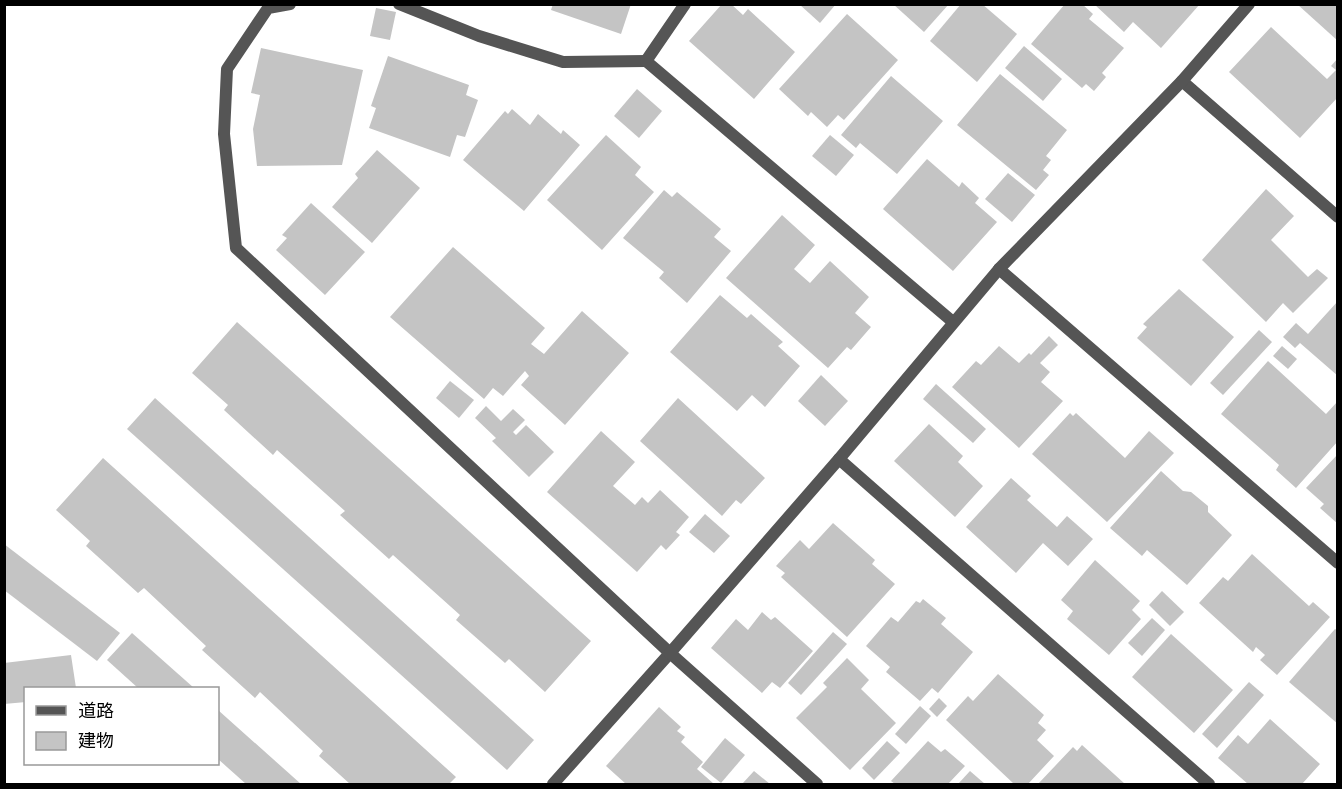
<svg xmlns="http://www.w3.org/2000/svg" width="1342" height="789" font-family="Helvetica,'Noto Sans JP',sans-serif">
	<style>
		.building { fill: #c4c4c4 }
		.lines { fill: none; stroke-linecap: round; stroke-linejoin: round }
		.street { stroke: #555; stroke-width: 12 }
	</style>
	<rect width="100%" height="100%" fill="#fff"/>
	<g class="building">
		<polygon points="553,4 631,4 621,34 551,10"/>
		<polygon points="722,4 731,4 743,15 748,9 795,52 754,99 689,41"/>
		<polygon points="799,4 836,4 820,23"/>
		<polygon points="893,4 949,4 924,32"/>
		<polygon points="961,4 982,4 1017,34 977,82 930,41"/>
		<polygon points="1065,4 1082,4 1093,14 1089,19 1124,48 1102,73 1106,77 1094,91 1086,84 1082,88 1031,44"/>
		<polygon points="1094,4 1200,4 1161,48 1133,22 1124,32"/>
		<polygon points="1297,4 1338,4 1338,41"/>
		<polygon points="376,8 396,12 390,40 370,36"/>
		<polygon points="847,14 898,60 844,120 838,115 827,127 811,112 808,116 779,89"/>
		<polygon points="1271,27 1327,79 1336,70 1331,66 1338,58 1338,97 1300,138 1229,72"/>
		<polygon points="1024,46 1062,79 1043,101 1005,68"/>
		<polygon points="261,48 363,70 342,165 257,166 253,129 260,95 251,93"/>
		<polygon points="388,56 469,85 466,95 478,100 465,137 457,135 450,157 369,128 376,108 371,106"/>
		<polygon points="1000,74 1067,130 1046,156 1051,160 1043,170 1049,175 1036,190 957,125"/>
		<polygon points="891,76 943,121 897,174 860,143 856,148 841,135"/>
		<polygon points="637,89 662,111 639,138 614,116"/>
		<polygon points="512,109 530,125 538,114 561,134 563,130 580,145 524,211 463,160 505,111 508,114"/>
		<polygon points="606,135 641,167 635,175 654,192 602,250 547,200"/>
		<polygon points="830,135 854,155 836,176 812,156"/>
		<polygon points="377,150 420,188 372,243 332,207 358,178 355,174"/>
		<polygon points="927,159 959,187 962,182 979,198 975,203 997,222 953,271 883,209"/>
		<polygon points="1008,173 1035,195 1012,222 985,199"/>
		<polygon points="1266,189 1294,216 1271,240 1308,277 1317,269 1328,278 1293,313 1283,303 1266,322 1202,260"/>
		<polygon points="664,190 672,197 677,192 721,229 714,237 731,251 687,303 659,278 664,272 623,238"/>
		<polygon points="311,203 365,252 325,295 276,250 287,238 282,235"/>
		<polygon points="782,215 815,245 794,269 810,283 830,261 869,297 855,313 871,327 851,350 847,347 828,368 726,278"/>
		<polygon points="453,247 545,328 531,344 544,354 582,311 629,353 565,425 521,385 529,376 525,371 503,396 493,388 484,399 390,317"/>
		<polygon points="1179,289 1234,337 1191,386 1137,338 1147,327 1143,324"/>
		<polygon points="720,295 747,318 751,314 783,342 778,346 800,366 765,407 752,395 737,411 670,352"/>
		<polygon points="1338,301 1338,376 1300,343 1295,348 1283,337 1296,323 1308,334"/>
		<polygon points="237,322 591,641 545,692 509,659 505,663 456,620 460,615 393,555 389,559 340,515 345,511 277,450 273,455 224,410 228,405 192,373"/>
		<polygon points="1259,330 1272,342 1223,395 1210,383"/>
		<polygon points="1049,336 1058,345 1040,363 1050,372 1041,382 1063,401 1019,448 952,387 976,361 981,365 999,346 1019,363 1029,353 1031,355"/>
		<polygon points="1282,346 1297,359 1288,369 1273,356"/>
		<polygon points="1268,361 1326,414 1338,401 1338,441 1296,488 1276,470 1279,465 1221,414"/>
		<polygon points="821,375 848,401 825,426 798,401"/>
		<polygon points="450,381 474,400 459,418 436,398"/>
		<polygon points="936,384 986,429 973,443 923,399"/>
		<polygon points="155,398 534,740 507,770 127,429"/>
		<polygon points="678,398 765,478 741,504 736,500 722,516 640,441"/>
		<polygon points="486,406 501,421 513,409 525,420 513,432 516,435 526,425 554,452 529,477 492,441 496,438 475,418"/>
		<polygon points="1070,413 1073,416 1076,413 1125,458 1149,431 1174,453 1107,522 1032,454"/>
		<polygon points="929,424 963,456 958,462 983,486 955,517 894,461"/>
		<polygon points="601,431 635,462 613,486 635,505 642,497 648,503 660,490 689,517 676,532 680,535 666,550 661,545 637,572 547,492"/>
		<polygon points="1338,454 1338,524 1320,508 1324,504 1306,488"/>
		<polygon points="103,458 456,777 449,784 350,784 319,756 323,751 260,692 255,698 202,650 206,646 144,588 138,593 86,546 90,541 56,510"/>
		<polygon points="1161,471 1183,491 1191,492 1208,506 1208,512 1232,535 1187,585 1147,550 1142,556 1110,528"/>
		<polygon points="1011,478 1031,496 1027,500 1057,527 1067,516 1093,539 1068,566 1043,543 1016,573 966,527"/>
		<polygon points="705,514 730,536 714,553 689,532"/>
		<polygon points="833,523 875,560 872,564 895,584 847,637 781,577 785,573 776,566 800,540 809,549"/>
		<polygon points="4,544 120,633 97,661 4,590"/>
		<polygon points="1252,554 1309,606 1313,602 1330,617 1277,675 1260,660 1265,655 1256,647 1253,652 1199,603 1223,577 1228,581"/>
		<polygon points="1095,560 1140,601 1132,610 1141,619 1109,655 1067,619 1073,611 1061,600"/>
		<polygon points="1162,591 1184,612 1170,626 1149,605"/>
		<polygon points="923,599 946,618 941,624 973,652 938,693 932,688 920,701 886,672 890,667 866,646 891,617 898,622 916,601 920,603"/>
		<polygon points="762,612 771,620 775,617 813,651 780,688 772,682 762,693 711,648 736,619 748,630"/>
		<polygon points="1152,618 1165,630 1142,656 1128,643"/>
		<polygon points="1335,629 1338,631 1338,724 1289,682"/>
		<polygon points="833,632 847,644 801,695 788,683"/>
		<polygon points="132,633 194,688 138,688 107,660"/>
		<polygon points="1171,634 1233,690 1194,733 1132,677"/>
		<polygon points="71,655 76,688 26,688 26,702 4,704 4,663"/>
		<polygon points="847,658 869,680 861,689 896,723 850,770 796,718 827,687 823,683"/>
		<polygon points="998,674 1044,715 1038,723 1046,730 1037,740 1054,756 1028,784 1014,784 946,720 968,696 973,701"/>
		<polygon points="1249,682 1264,695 1217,748 1202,734"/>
		<polygon points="939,698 947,706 937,717 929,709"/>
		<polygon points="920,706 931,716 906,744 895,734"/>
		<polygon points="659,707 681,727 677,731 685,737 681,742 703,762 697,769 714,784 626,784 606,766"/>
		<polygon points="218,710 301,784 246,784 218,759"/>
		<polygon points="1270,719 1320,764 1302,784 1248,784 1218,758 1238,735 1248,744"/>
		<polygon points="725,738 745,755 721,783 701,767"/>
		<polygon points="887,741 900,753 874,780 862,768"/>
		<polygon points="928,741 941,752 945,749 965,766 948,784 895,784 891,781"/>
		<polygon points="1082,745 1125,784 1038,784 1073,747 1077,751"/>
		<polygon points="754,771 770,784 742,784"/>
		<polygon points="970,771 985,784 958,784"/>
	</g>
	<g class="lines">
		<g class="street">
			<polyline points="290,4 268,8 227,69 224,134 236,248 670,653 553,784"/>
			<polyline points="399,4 479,36 563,62 646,61"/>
			<polyline points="685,4 646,61 953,322"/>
			<polyline points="1182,81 1338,217"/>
			<polyline points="999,269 1338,563"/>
			<polyline points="839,459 1209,784"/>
			<polyline points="817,784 670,653 839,459 999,269 1182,81 1249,4"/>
		</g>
	</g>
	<rect width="1342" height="789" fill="none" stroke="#000000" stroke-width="12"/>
	<rect x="24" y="687" width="195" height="78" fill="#ffffff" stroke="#999999" stroke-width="1.5"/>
	<rect x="36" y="706" width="30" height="9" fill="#555555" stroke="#999999" stroke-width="1.5"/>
	<text x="78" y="717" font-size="18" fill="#000000">道路</text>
	<rect x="36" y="732" width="30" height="18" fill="#c4c4c4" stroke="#999999" stroke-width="1.5"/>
	<text x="78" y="747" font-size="18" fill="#000000">建物</text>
</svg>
